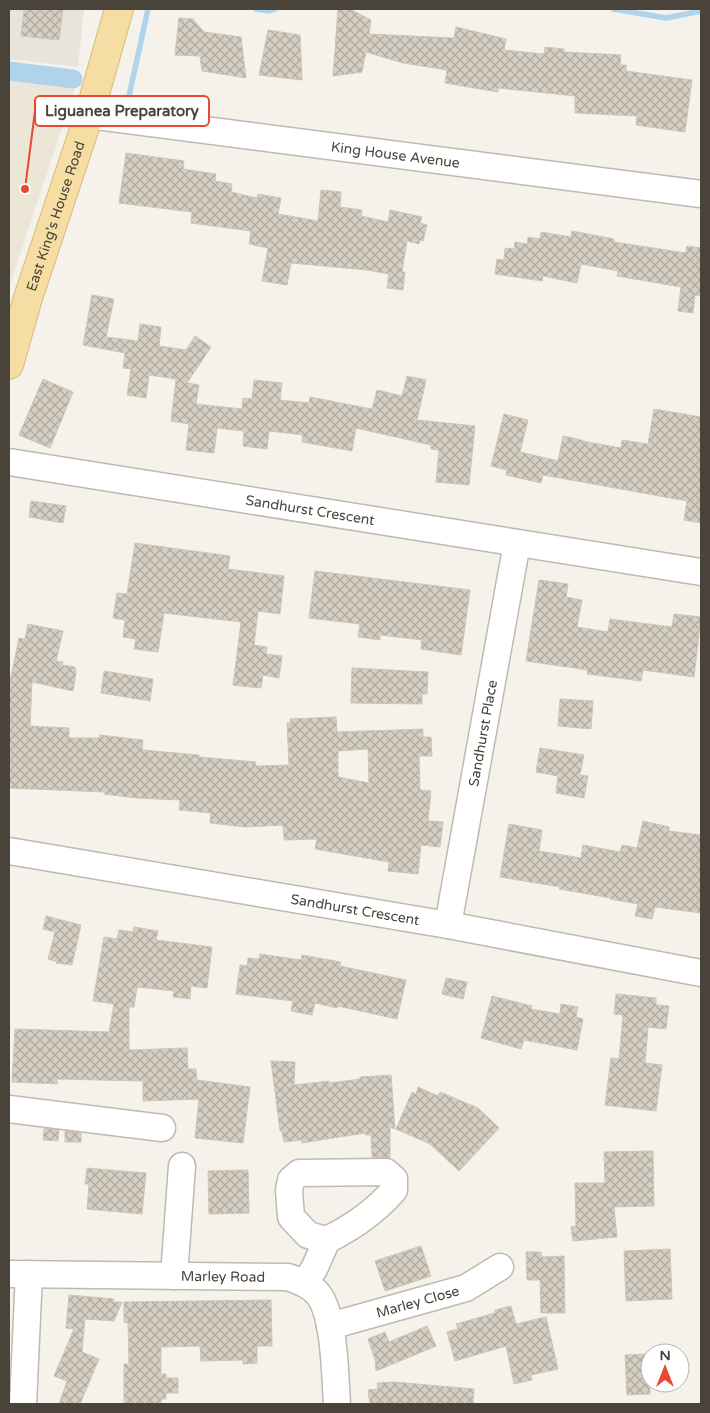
<svg xmlns="http://www.w3.org/2000/svg" width="710" height="1413" font-family="'Varela Round',sans-serif">
	<style>
		.residential { fill: #e8e4db }
		.education { fill: #ece6d7 }
		.lines { fill: none; stroke-linecap: round; stroke-linejoin: round }
		.stream { stroke: #afd3eb; stroke-width: 5.5 }
		.canal { stroke: #afd3eb; stroke-width: 19 }
		.building { fill: url(#building-cross-hatch); stroke: #d0c5b6; fill-rule: evenodd }
		.minor-casing { stroke: #c0b9af; stroke-width: 29 }
		.major-casing { stroke: #daba74; stroke-width: 30 }
		.minor { stroke: #fff; stroke-width: 26 }
		.major { stroke: #f6dda4; stroke-width: 28 }
		.labels { text-anchor: middle; stroke-width: 4.5; stroke-linejoin: round; paint-order: stroke }
		.street-label { font-size: 14px; fill: #49433a; stroke: #fff }
		.leader { fill: none; stroke: #e84930; stroke-width: 2 }
		.callout-dot { fill: #e84930; stroke: #fff; stroke-width: 2 }
		.callout { fill: #fff; stroke: #e84930; stroke-width: 2 }
		.callout-label { font-size: 15px; text-anchor: middle; font-weight: bold; fill: #49433a }
	</style>
	<defs>
		<pattern id="building-cross-hatch" width="8" height="8" patternUnits="userSpaceOnUse" patternTransform="scale(1.25)"><rect width="8" height="8" fill="#d5cec2"/><path d="M0 0l8 8M0 8l8-8" fill="none" stroke="#afa99f"/></pattern>
	</defs>
	<rect width="100%" height="100%" fill="#f5f2ec"/>
	<polygon class="residential" points="9,9 84,9 78,67 9,59"/>
	<polygon class="education" points="9,81 75,89 9,288"/>
	<g class="lines">
		<g class="stream">
			<polyline points="256,9 269,11 275,9"/>
			<polyline points="613,9 666,18 701,11"/>
			<polyline points="126,110 148,9"/>
		</g>
		<polyline class="canal" points="9,71 73,79"/>
	</g>
	<g class="building">
		<polygon points="24,9 63,9 59,40 21,36"/>
		<polygon points="338,9 350,9 371,20 369,34 454,38 456,27 506,39 504,50 544,54 545,47 564,49 564,52 621,55 620,65 626,65 626,71 692,80 685,132 636,125 637,116 575,113 575,96 498,88 498,92 445,83 447,70 403,63 366,52 362,72 333,76"/>
		<polygon points="179,18 193,19 204,32 241,37 246,78 202,71 200,56 175,55"/>
		<polygon points="268,30 300,35 302,80 259,75"/>
		<polygon points="126,153 184,161 183,169 216,174 215,181 232,184 231,192 257,198 258,194 281,198 278,214 318,221 321,190 341,192 340,207 362,210 361,216 388,222 390,210 422,217 420,223 427,225 423,241 420,240 419,244 407,241 402,272 405,272 403,290 387,288 389,274 367,270 291,263 287,285 262,281 268,248 249,244 251,231 191,223 192,212 119,203"/>
		<polygon points="572,231 614,239 614,242 686,253 687,246 701,248 701,296 695,295 693,313 678,311 681,287 617,276 618,271 581,264 577,283 543,276 542,281 495,274 497,259 504,260 505,248 514,249 515,242 527,244 528,237 540,239 541,232 571,237"/>
		<polygon points="92,295 114,299 106,337 138,341 140,324 161,327 159,346 186,350 195,336 211,347 187,383 199,385 196,404 242,409 243,398 252,399 254,380 282,383 280,400 309,403 310,397 372,409 377,390 402,396 407,376 426,380 417,420 475,426 469,485 436,482 439,450 431,449 431,445 356,428 352,451 302,442 303,435 269,431 267,449 243,446 244,431 217,428 214,453 186,450 189,424 171,421 176,379 149,375 146,398 127,395 131,369 123,368 125,353 83,345"/>
		<polygon points="43,379 73,392 50,448 19,435"/>
		<polygon points="654,409 701,417 701,523 684,520 687,501 543,475 541,483 506,475 507,470 491,466 504,414 528,420 520,452 558,461 563,436 582,440 582,441 621,448 622,440 648,444"/>
		<polygon points="31,501 66,506 63,523 29,517"/>
		<polygon points="135,543 230,556 228,569 284,576 280,614 258,611 254,645 267,647 266,654 282,656 279,678 263,675 261,688 233,685 241,622 164,613 158,652 134,649 136,639 123,637 125,620 113,618 117,593 127,594"/>
		<polygon points="315,571 470,590 461,655 421,649 422,640 380,635 380,640 358,637 360,624 309,618"/>
		<polygon points="539,580 568,584 566,597 582,600 577,627 608,632 610,619 672,627 674,614 701,617 694,677 643,670 641,681 587,674 588,670 526,661"/>
		<path d="M28,624L63,631L56,661L63,662L62,665L75,667L76,673L73,691L32,682L30,726L69,728V738H99L100,735L143,740L142,750L199,755V757L256,762L255,766L289,765L287,723H291L290,719L336,717L337,732L423,729V737H431L432,756H419L420,790L431,791L428,821L443,822L440,847L421,845L418,874L388,871L389,862L315,849L317,839L284,840L283,825L245,827L210,823L211,813L179,810L180,800L136,798L104,794L105,792L9,788V686L19,638L25,639ZM368,749L369,783L338,777V751Z"/>
		<polygon points="352,668 428,672 427,694 422,694 422,704 351,703"/>
		<polygon points="104,671 153,679 150,701 101,693"/>
		<polygon points="560,699 593,701 591,729 558,726"/>
		<polygon points="540,748 584,755 580,775 588,776 584,798 556,793 558,776 536,772"/>
		<polygon points="643,821 669,827 669,831 701,835 701,913 655,907 652,919 635,916 638,904 610,899 611,898 559,889 560,887 500,877 509,824 542,830 539,851 581,858 583,845 620,852 622,845 637,848"/>
		<polygon points="46,916 81,925 72,965 56,963 57,962 48,959 55,932 43,929"/>
		<polygon points="134,927 158,931 156,940 212,947 207,988 191,986 190,999 173,997 174,991 137,987 134,1007 129,1007 129,1050 187,1048 188,1069 196,1069 197,1080 250,1087 243,1143 195,1138 199,1099 143,1101 143,1081 57,1079 57,1084 12,1082 15,1029 109,1032 114,1004 93,1001 104,937 117,939 119,930 133,932"/>
		<polygon points="260,954 301,960 302,955 341,962 340,966 406,980 397,1019 338,1006 337,1008 315,1003 312,1015 291,1011 293,1001 236,994 240,965 247,966 248,958 259,959"/>
		<polygon points="446,978 467,982 463,999 442,994"/>
		<polygon points="616,994 656,998 656,1005 669,1006 666,1029 648,1027 645,1063 662,1065 656,1111 605,1105 611,1058 619,1059 623,1015 614,1014"/>
		<polygon points="492,996 532,1006 531,1009 560,1014 561,1004 578,1007 576,1017 583,1019 577,1050 524,1040 521,1049 481,1038"/>
		<polygon points="271,1061 295,1062 294,1085 329,1081 329,1083 360,1079 360,1077 391,1075 395,1129 390,1127 390,1158 372,1157 371,1135 366,1135 365,1133 302,1143 302,1140 284,1142 282,1131 280,1131"/>
		<polygon points="418,1087 438,1096 440,1092 478,1108 499,1128 459,1171 430,1144 396,1129 412,1092 416,1094"/>
		<polygon points="44,1128 59,1130 58,1141 43,1140"/>
		<polygon points="65,1131 81,1133 81,1142 65,1142"/>
		<polygon points="653,1151 654,1206 614,1207 617,1237 573,1241 571,1227 576,1226 575,1183 605,1183 604,1152"/>
		<polygon points="87,1168 146,1173 142,1214 87,1209 89,1184 85,1184"/>
		<polygon points="248,1170 249,1213 209,1214 208,1171"/>
		<polygon points="421,1246 431,1276 385,1291 375,1261"/>
		<polygon points="670,1249 672,1299 626,1301 624,1251"/>
		<polygon points="526,1252 541,1252 542,1257 564,1256 565,1313 541,1313 540,1280 527,1280"/>
		<polygon points="69,1295 114,1299 113,1302 122,1302 114,1321 85,1319 82,1352 99,1359 80,1404 59,1404 67,1381 54,1376 74,1329 66,1328"/>
		<polygon points="271,1300 272,1346 257,1346 257,1363 243,1364 243,1360 201,1361 200,1346 161,1347 161,1374 166,1374 166,1378 178,1378 178,1393 166,1393 166,1399 161,1399 161,1404 124,1404 124,1364 129,1364 128,1323 124,1322 124,1302"/>
		<polygon points="511,1306 516,1324 546,1317 558,1369 531,1375 532,1380 514,1384 506,1346 455,1361 447,1332 458,1329 456,1324 495,1313 495,1310"/>
		<polygon points="427,1326 436,1346 376,1371 375,1359 368,1339 385,1332 389,1342"/>
		<polygon points="650,1354 650,1394 627,1395 625,1355"/>
		<polygon points="394,1382 474,1389 473,1404 370,1404 368,1390 378,1389 377,1383"/>
	</g>
	<g class="lines">
		<g class="minor-casing">
			<g id="minor">
				<path id="s1" d="M89,115L701,194"/>
				<path id="s2" d="M9,462L701,572"/>
				<path id="s3" d="M9,851L448,925L701,973"/>
				<path id="s4" d="M448,925L517,543"/>
				<polyline points="9,1109 162,1128"/>
				<path id="s5" d="M9,1274L288,1277C299,1281 310,1285 318,1294C335,1315 335,1377 337,1404"/>
				<polyline points="174,1276 182,1166"/>
				<path d="M304,1283L314,1269L327,1240C353,1227 375,1212 394,1190V1179L386,1172L299,1173L291,1180L289,1190L291,1217L308,1235L327,1240"/>
				<path id="s6" d="M330,1326L466,1288L500,1267"/>
				<polyline points="23,1404 29,1274"/>
			</g>
		</g>
		<g class="major-casing">
			<g id="major">
				<path id="s7" d="M9,365L28,298L89,115L119,9"/>
			</g>
		</g>
		<use href="#minor" class="minor"/>
		<use href="#major" class="major"/>
	</g>
	<g class="labels">
		<g class="street-label">
			<text dy="5" stroke="none"><textPath href="#s1" startOffset="309">King House Avenue</textPath></text>
			<text dy="5" stroke="none"><textPath href="#s7" startOffset="156">East King's House Road</textPath></text>
			<text dy="5" stroke="none"><textPath href="#s2" startOffset="305">Sandhurst Crescent</textPath></text>
			<text dy="5" stroke="none"><textPath href="#s4" startOffset="195">Sandhurst Place</textPath></text>
			<text dy="5" stroke="none"><textPath href="#s3" startOffset="351">Sandhurst Crescent</textPath></text>
			<text dy="5" stroke="none"><textPath href="#s5" startOffset="214">Marley Road</textPath></text>
			<text dy="5" stroke="none"><textPath href="#s6" startOffset="91">Marley Close</textPath></text>
		</g>
	</g>
	<path class="leader" d="M25 189L35 111"/>
	<circle class="callout-dot" cx="25" cy="189" r="5"/>
	<rect class="callout" x="35" y="96" width="174" height="30" rx="5"/>
	<g class="callout-label">
		<text x="122" y="116">Liguanea Preparatory</text>
	</g>
	<rect width="710" height="1413" fill="none" stroke="#49433a" stroke-width="20"/>
	<g transform="translate(665 1368)"><circle r="24" fill="#ffffff" stroke="#b6b4b0"/>
	<path d="M0-4L9 19L0 12L-9 19Z" fill="#e84930"/>
	<text y="-8" font-size="14" font-weight="bold" text-anchor="middle" fill="#49433a">N</text>
	</g>
</svg>
